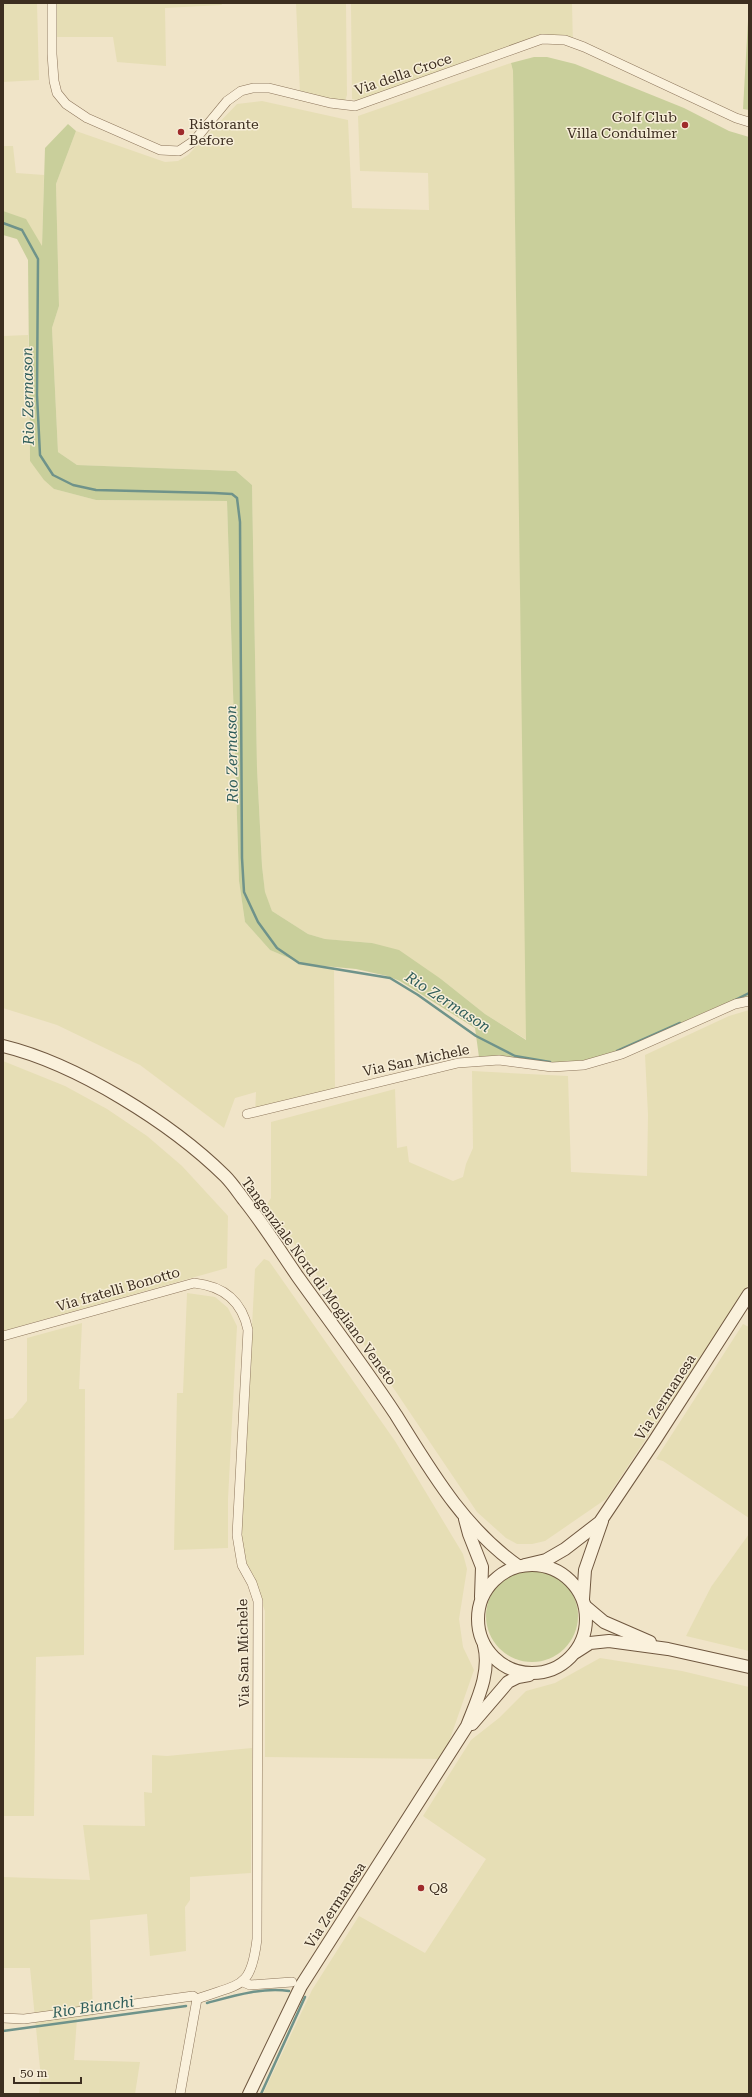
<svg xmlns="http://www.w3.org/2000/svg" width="752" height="2097" font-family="'Roboto Serif',serif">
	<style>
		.farmland { fill: #e6deb5 }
		.green { fill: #c9cf9b }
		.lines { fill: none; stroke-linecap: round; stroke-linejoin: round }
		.stream { stroke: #6f938a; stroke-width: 2.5 }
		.street-casing { stroke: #8d765c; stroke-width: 10 }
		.secondary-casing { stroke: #6f573f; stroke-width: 14 }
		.street { stroke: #faf1dc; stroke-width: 9 }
		.secondary { stroke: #faf1dc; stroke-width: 12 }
		.poi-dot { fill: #9e2a2b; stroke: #f7eed8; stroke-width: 1.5 }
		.labels { text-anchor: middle; stroke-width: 3; stroke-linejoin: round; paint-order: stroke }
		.street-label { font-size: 14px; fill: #3d2e20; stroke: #f7eed8 }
		.poi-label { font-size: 14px; fill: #3d2e20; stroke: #f7eed8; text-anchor: start }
		.water-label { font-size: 15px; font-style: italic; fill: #2f5d5a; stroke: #f7eed8 }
	</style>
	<rect width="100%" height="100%" fill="#f0e4c8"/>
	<g class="farmland">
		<polygon points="3,3 37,3 39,80 3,82"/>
		<polygon points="53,3 221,3 222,5 165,8 166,66 117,62 113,37 53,37"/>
		<polygon points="296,3 346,3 347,95 345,101 300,93"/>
		<polygon points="351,3 572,3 573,47 548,41 360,101 352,99"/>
		<polygon points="511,63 513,71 527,1040 485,1014 441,979 372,943 325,939 308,934 272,911 265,893 262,866 257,768 252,485 236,471 77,465 58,452 52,328 59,306 56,184 76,131 165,162 178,161 188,155 237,104 262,101 348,120 352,208 429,210 428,173 360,171 358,116"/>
		<polygon points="3,146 13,146 16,173 44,175 42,247 3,211"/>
		<polygon points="28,335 30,461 54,489 96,500 227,501 239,881 245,922 270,950 303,964 334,967 335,1091 255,1115 256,1092 235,1098 224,1128 140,1065 57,1025 3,1008 3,336"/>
		<polygon points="749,1010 749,1284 606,1499 545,1541 532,1544 517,1544 506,1538 477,1512 303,1254 264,1209 271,1198 271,1122 395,1089 397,1148 407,1146 409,1162 453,1181 463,1177 466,1164 473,1148 472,1071 568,1076 571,1172 647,1176 648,1115 645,1055 729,1016"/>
		<polygon points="3,1061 65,1086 107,1109 147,1136 182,1166 228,1216 227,1268 3,1331"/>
		<polygon points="264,1259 269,1261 395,1441 463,1554 467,1569 459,1619 463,1647 474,1670 443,1759 265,1757 265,1611 242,1550 241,1538 255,1269"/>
		<polygon points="187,1293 215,1297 228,1308 237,1326 228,1499 228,1548 174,1550 177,1393 183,1393"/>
		<polygon points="82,1323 79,1389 85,1389 84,1655 36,1657 34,1816 3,1816 3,1420 13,1418 27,1401 27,1338"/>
		<polygon points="743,1324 749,1327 749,1518 663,1461 656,1459"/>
		<polygon points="749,1534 749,1651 686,1636 711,1587"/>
		<polygon points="600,1658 682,1671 749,1687 749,2094 263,2094 312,1990 359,1916 425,1953 486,1859 423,1816 471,1740 499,1718 526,1691 555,1683"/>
		<polygon points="252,1748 251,1873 190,1877 190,1900 185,1907 186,1951 150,1956 147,1914 90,1920 93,2016 77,2018 74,2060 140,2062 135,2094 39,2094 41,2078 30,1968 3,1968 3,1877 90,1880 83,1825 145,1826 144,1792 152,1793 152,1755 167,1756"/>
	</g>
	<g class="green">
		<polygon points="749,3 749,110 743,109"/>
		<path d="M534,57H547L575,64L684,108L729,131L749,137V996C702,1008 661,1038 615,1054C571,1069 524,1061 479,1057L475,1028L400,981L387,976L356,969L303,964L270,950L245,922L239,881L227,501L96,500L54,489L44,480L30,461L28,260L17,239L3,235V211L26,219L42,246L45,148L68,124L76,131L56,184L59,306L52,328L58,452L77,465L236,471L252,485L257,768L262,866L265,892L272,911L308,934L325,939L372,943L399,950L441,979L485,1014L526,1040L513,71L511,63Z"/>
		<circle cx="532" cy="1616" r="46"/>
	</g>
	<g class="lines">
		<g class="stream">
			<polyline points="3,223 22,230 38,259 37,395 40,455 53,475 73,485 96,490 214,493 232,494 237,498 240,522 242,858 244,892 258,922 277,948 299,963 390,978 418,995 476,1036 515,1056 550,1062"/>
			<polyline points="733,1001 749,993"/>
			<polyline points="617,1051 680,1023"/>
			<path d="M207,2003C233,1996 262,1987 289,1991"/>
			<polyline points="3,2031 186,2006"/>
			<polyline points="261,2094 305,1997"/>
		</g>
		<g class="street-casing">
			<g id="street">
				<polyline points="52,3 52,54 54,81 57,93 66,104 87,118 160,150 179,151 194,141 227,101 241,91 253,88 269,88 330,103 355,106 542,39 565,40 584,47 736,118 749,122"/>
				<polyline points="247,1114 458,1063 499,1060 552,1067 584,1065 622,1054 735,1004 749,1001"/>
				<path d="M3,1336L194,1283C223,1286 242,1301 248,1330L237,1535L242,1565L252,1583L258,1601L257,1939C251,1990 240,1983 197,1999L180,2094"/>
				<polyline points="243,1982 250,1985 292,1982"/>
				<polyline points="3,2018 24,2019 193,1996 197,1999"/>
			</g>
		</g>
		<g class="secondary-casing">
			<g id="secondary">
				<path d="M3,1046C77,1064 171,1123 225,1176C232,1183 238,1192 244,1200C264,1225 280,1251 298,1277C331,1323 365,1368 396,1415C431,1471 463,1527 518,1566"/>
				<polyline points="465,1519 469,1534 482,1567 481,1597"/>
				<circle cx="532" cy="1619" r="54"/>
				<polyline points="525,1565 546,1560 565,1549 600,1522 655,1440 749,1294"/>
				<polyline points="583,1599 585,1570 602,1521"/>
				<polyline points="585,1606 604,1622 650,1642"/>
				<polyline points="576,1652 590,1643 609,1641 668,1649 749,1667"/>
				<polyline points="472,1724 508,1682 518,1677 529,1675"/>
				<path d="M249,2094L301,1986L467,1726C477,1700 491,1673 484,1645"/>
			</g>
		</g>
		<use href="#street" class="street"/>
		<use href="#secondary" class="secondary"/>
	</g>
	<g class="poi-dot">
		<circle cx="685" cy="125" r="4"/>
		<circle cx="181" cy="132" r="4"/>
		<circle cx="421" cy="1888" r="4"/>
	</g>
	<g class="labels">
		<g class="street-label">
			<text transform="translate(403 74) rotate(-19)" y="5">Via della Croce</text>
			<text transform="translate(416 1060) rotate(-12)" y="5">Via San Michele</text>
			<text transform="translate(319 1281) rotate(54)" y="5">Tangenziale Nord di Mogliano Veneto</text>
			<text transform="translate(118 1289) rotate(-16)" y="5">Via fratelli Bonotto</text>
			<text transform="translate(665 1397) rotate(-57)" y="5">Via Zermanesa</text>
			<text transform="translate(243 1653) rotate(-91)" y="5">Via San Michele</text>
			<text transform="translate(335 1905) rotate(-57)" y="5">Via Zermanesa</text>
		</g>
		<g class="poi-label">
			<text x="677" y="122" text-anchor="end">Golf Club<tspan x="677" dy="16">Villa Condulmer</tspan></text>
			<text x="189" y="129">Ristorante<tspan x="189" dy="16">Before</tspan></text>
			<text x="429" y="1893">Q8</text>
		</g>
		<g class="water-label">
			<text transform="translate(28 396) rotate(-91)" y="5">Rio Zermason</text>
			<text transform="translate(232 754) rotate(-91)" y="5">Rio Zermason</text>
			<text transform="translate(448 1002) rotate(33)" y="5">Rio Zermason</text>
			<text transform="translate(93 2007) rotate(-8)" y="5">Rio Bianchi</text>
		</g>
	</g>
	<rect width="752" height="2097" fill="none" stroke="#3d2e20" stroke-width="8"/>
	<path d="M14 2077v6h67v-6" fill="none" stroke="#3d2e20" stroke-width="2"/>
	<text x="20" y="2077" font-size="12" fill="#3d2e20" stroke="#f7eed8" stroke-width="3" paint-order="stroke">50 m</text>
</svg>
